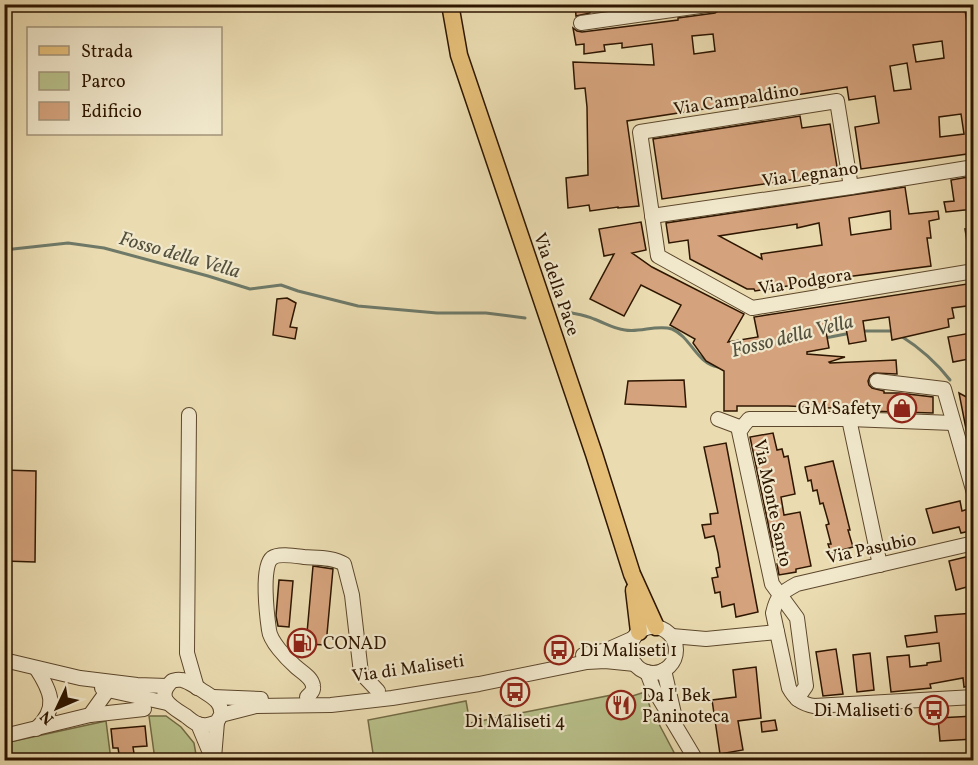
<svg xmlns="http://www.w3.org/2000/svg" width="978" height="765" font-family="Vollkorn,serif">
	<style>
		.green { fill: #b8c08a; stroke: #736b45; stroke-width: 1.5 }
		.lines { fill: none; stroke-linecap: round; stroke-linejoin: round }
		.stream { stroke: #6e7968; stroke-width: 3 }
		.building { fill: #d4a27c; stroke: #2e1600; stroke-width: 1.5; fill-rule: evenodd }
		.minor-casing { stroke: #5d472c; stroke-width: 16 }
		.major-casing { stroke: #2e1600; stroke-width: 19 }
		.minor { stroke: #f1e8cc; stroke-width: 14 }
		.major { stroke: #e5be78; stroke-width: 16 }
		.labels { text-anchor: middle; stroke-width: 4.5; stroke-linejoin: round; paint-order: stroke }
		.street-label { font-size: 18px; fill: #2e1600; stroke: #f1e8cc }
		.poi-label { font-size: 18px; fill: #2e1600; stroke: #f1e8cc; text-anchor: start }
		.water-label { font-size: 20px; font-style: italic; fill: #53503d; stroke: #f1e8cc }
	</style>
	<rect width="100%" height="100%" fill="#eadbb0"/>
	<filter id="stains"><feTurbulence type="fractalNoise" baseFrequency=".00333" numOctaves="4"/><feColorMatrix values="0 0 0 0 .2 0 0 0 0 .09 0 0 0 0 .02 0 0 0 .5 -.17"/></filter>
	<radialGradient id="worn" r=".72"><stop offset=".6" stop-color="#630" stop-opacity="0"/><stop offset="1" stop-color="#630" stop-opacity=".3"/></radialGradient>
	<g class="green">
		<polygon points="645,692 650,707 678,760 374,760 368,720 466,701 470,723 612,695 616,715 629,712 626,698"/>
		<polygon points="149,716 166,716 181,727 194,743 197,760 155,760"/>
		<polygon points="106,721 111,760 5,760 5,743"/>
	</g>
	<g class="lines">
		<g class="stream">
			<polyline points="4,250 68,243 104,248 208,276 250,289 281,285 298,291 358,306 437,313 486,313 525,318"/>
			<path d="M567,312C576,314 586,315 594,319C605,323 614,329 625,330C640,333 657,324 672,329C691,337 696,363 718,367"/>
			<polyline points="863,331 892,331"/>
			<path d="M901,336C920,348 936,362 950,380"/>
			<polyline points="825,338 851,333"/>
		</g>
	</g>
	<g class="building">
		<polygon points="575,4 589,4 590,13 576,16"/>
		<path d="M749,4H964L974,66V153L861,169L855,127L879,123L875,96L849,100L847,87L627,121L639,206L618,208V207L590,211L589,205L568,208L566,178L588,175L587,107L585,88L575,89L573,62L654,65L652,44L622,48V43L604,45L605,51L584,54V44L576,45L573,28L577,31L582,32L678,20V18L715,13L721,9L744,7L743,5ZM713,34L715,51L694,54L692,36ZM942,41L944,58L916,62L913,45ZM907,63L911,89L894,91L890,66ZM961,114L964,134L940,137L939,117Z"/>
		<polygon points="800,116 802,128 830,124 838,173 662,199 653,139"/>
		<polygon points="974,176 974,209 946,212 944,202 954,201 951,180"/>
		<path d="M905,187L909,214L938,211L939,219L929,221L931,238H927L931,266L838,278L755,291L754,289H747L690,259L688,240L669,243L666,223ZM890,211L891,229L851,235L849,218ZM819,223L822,245L761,254L762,259L719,236L797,224V228Z"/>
		<polygon points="641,222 646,250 632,253 652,267 744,314 728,342 758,337 754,317 967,284 968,291 974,291 974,305 952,308 954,318 948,319 949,327 892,340 889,317 863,321 866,341 849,344 845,323 825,326 829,348 807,352 807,354 845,357 829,362 830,363 896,360 897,374 874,373 870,376 868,381 869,385 872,388 884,391 884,393 899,393 933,397 933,413 832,410 832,408 788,406 737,406 737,411 724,411 724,371 706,361 693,343 695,339 670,325 681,305 641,285 624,316 590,299 614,254 604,256 599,229"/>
		<polygon points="974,228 974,253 969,253 965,229"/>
		<polygon points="287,298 296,303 290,327 297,328 295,339 273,335 277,299"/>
		<polygon points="971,333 974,346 974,358 953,362 948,337"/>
		<polygon points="684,380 686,407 625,404 628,381"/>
		<polygon points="959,393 974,401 974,448 971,449 968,439"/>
		<polygon points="773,433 777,450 782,449 784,457 788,456 795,494 781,497 784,515 800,512 811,566 796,569 796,572 779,575 777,564 779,563 775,547 773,547 750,437"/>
		<polygon points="726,443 758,612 736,617 734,604 722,607 720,592 715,593 712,578 718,577 716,568 720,567 718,553 714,536 705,538 702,525 711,524 710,514 718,513 704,447"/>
		<polygon points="833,461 850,530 848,530 853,547 831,553 828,544 831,544 826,525 829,524 823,503 820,504 817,490 813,491 811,480 808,481 805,467"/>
		<polygon points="4,470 36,471 35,562 4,561"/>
		<polygon points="960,501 962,511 968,509 974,530 961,533 959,527 933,533 926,509"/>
		<polygon points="974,555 974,585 956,590 949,561"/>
		<polygon points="313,566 333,569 326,645 306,644"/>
		<polygon points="279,580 293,581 289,627 278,626 276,616"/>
		<polygon points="974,613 974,685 964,687 963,678 930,684 931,688 891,692 887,657 909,655 910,667 927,665 927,663 941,661 939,643 907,647 905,636 937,632 935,616"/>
		<polygon points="836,649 843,694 823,696 816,652"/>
		<polygon points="870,653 874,690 857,692 853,655"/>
		<polygon points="756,667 761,718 738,721 743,750 720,754 712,700 736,697 733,670"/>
		<polygon points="625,693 629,712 616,715 612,695"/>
		<polygon points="974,716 974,739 940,741 938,718"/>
		<polygon points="775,720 777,730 762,732 761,722"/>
		<polygon points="145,726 147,746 133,747 135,760 120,760 118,748 113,748 111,729"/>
	</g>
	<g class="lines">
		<g class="minor-casing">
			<g id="minor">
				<polyline points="581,23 714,4"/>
				<polyline points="851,187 837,101 640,132 658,256 752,308 974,271"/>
				<polyline points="652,216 851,187 974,167"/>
				<polyline points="877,381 944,389 974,493"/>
				<polyline points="189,415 187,653 197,688"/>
				<polyline points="718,419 742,428"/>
				<polyline points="849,419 880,565"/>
				<path d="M974,543L797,584C782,592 777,595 773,613L789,688C795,699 802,704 814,706L974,697"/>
				<circle cx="653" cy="650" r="23"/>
				<polyline points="672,636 706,639 777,632"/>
				<polyline points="583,655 607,650 634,638"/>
				<polyline points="4,660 80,678 137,685 167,686"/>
				<polyline points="664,670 675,718"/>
				<polyline points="647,672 653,688 696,760"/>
				<polyline points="102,688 108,690 167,703"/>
				<polyline points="213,697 261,699"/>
				<path d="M307,697C310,694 314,691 313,686C312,677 301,672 295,666C286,658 270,641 269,630C267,616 261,566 272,558C278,553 296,556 304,557C317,558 333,557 344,564L352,595L361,673L378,691"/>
				<polyline points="797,699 806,686 797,618 772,584 739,431 749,419 849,419 953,423"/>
				<polyline points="90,715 144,709"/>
				<path d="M221,715C223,701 210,696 200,689C194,686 188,681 182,680C177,679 176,680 172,681C154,698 172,707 186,716C191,720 196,725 203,725C207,726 212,724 217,722L221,715L256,706L331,705L392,698L479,684L587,662L605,661L635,664"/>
				<polyline points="198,724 213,760"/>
				<path d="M36,729C59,708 51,691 36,668"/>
				<polyline points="4,736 90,715 108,690"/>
				<polyline points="214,758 217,722"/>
			</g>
		</g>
		<g class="major-casing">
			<g id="major">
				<polyline points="450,4 459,55 482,123 594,454 632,574 656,627"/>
				<polyline points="634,590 639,632"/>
			</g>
		</g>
		<use href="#minor" class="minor"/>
		<use href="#major" class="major"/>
	</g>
	<defs>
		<g id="shop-ring" transform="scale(1.5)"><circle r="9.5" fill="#f1e8cc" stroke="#8f2418" stroke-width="1.5"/><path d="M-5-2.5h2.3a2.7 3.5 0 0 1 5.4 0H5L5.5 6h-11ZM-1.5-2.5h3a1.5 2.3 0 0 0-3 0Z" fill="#8f2418"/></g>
		<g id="fuel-ring" transform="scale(1.5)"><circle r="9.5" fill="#f1e8cc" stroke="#8f2418" stroke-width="1.5"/><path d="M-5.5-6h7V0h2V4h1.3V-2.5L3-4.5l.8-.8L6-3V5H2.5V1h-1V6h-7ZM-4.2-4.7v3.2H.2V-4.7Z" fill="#8f2418"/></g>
		<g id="bus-ring" transform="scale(1.5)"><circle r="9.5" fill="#f1e8cc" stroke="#8f2418" stroke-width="1.5"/><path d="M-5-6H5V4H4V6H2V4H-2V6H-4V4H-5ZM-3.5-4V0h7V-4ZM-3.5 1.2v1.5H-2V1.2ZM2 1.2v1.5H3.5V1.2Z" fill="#8f2418"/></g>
		<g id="restaurant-ring" transform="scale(1.5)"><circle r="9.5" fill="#f1e8cc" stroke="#8f2418" stroke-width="1.5"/><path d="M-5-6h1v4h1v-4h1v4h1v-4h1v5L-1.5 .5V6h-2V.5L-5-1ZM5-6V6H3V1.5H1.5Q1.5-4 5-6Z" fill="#8f2418"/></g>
	</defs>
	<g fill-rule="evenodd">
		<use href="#shop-ring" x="902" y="408"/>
		<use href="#fuel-ring" x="302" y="643"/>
		<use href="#bus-ring" x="559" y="650"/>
		<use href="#bus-ring" x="515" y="692"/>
		<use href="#restaurant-ring" x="621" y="705"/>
		<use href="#bus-ring" x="934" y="710"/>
	</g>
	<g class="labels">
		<g class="street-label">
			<text transform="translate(736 99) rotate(-9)" y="6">Via Campaldino</text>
			<text transform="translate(810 174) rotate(-8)" y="6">Via Legnano</text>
			<text transform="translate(805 281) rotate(-9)" y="6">Via Podgora</text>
			<text transform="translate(557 284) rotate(71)" y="6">Via della Pace</text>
			<text transform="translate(773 503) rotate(78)" y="6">Via Monte Santo</text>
			<text transform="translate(871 548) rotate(-12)" y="6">Via Pasubio</text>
			<text transform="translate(408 668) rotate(-8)" y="6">Via di Maliseti</text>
		</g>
		<g class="poi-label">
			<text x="881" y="414" text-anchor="end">GM Safety</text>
			<text x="323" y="649">CONAD</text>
			<text x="580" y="656">Di Maliseti 1</text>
			<text x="642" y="701">Da I' Bek<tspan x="642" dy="21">Paninoteca</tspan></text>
			<text x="913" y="716" text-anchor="end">Di Maliseti 6</text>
			<text x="515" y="727" text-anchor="middle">Di Maliseti 4</text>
		</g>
		<g class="water-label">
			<text transform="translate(180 254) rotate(16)" y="7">Fosso della Vella</text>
			<text transform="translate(792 335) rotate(-14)" y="7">Fosso della Vella</text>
		</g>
	</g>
	<rect width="978" height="765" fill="none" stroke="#eadbb0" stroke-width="24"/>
	<rect x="6" y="6" width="966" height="753" fill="none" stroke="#2e1600" stroke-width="3"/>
	<rect x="12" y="12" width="954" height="741" fill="none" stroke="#2e1600" stroke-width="1.5"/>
	<rect x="27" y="27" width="195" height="108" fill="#f1e8cc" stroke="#a3947a" stroke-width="1.5"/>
	<rect x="39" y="46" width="30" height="9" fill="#e5be78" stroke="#a3947a" stroke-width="1.5"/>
	<text x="81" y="57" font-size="18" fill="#2e1600">Strada</text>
	<rect x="39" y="72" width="30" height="18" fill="#b8c08a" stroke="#a3947a" stroke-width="1.5"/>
	<text x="81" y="87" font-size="18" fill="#2e1600">Parco</text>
	<rect x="39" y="102" width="30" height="18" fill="#d4a27c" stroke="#a3947a" stroke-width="1.5"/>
	<text x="81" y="117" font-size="18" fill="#2e1600">Edificio</text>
	<g transform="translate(57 708) rotate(226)" stroke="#f1e8cc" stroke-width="4.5" paint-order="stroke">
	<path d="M0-4.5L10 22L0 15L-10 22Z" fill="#2e1600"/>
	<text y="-9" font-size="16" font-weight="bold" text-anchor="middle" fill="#2e1600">N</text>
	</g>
	<rect width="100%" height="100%" filter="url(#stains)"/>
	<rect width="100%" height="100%" fill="url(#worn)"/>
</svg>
